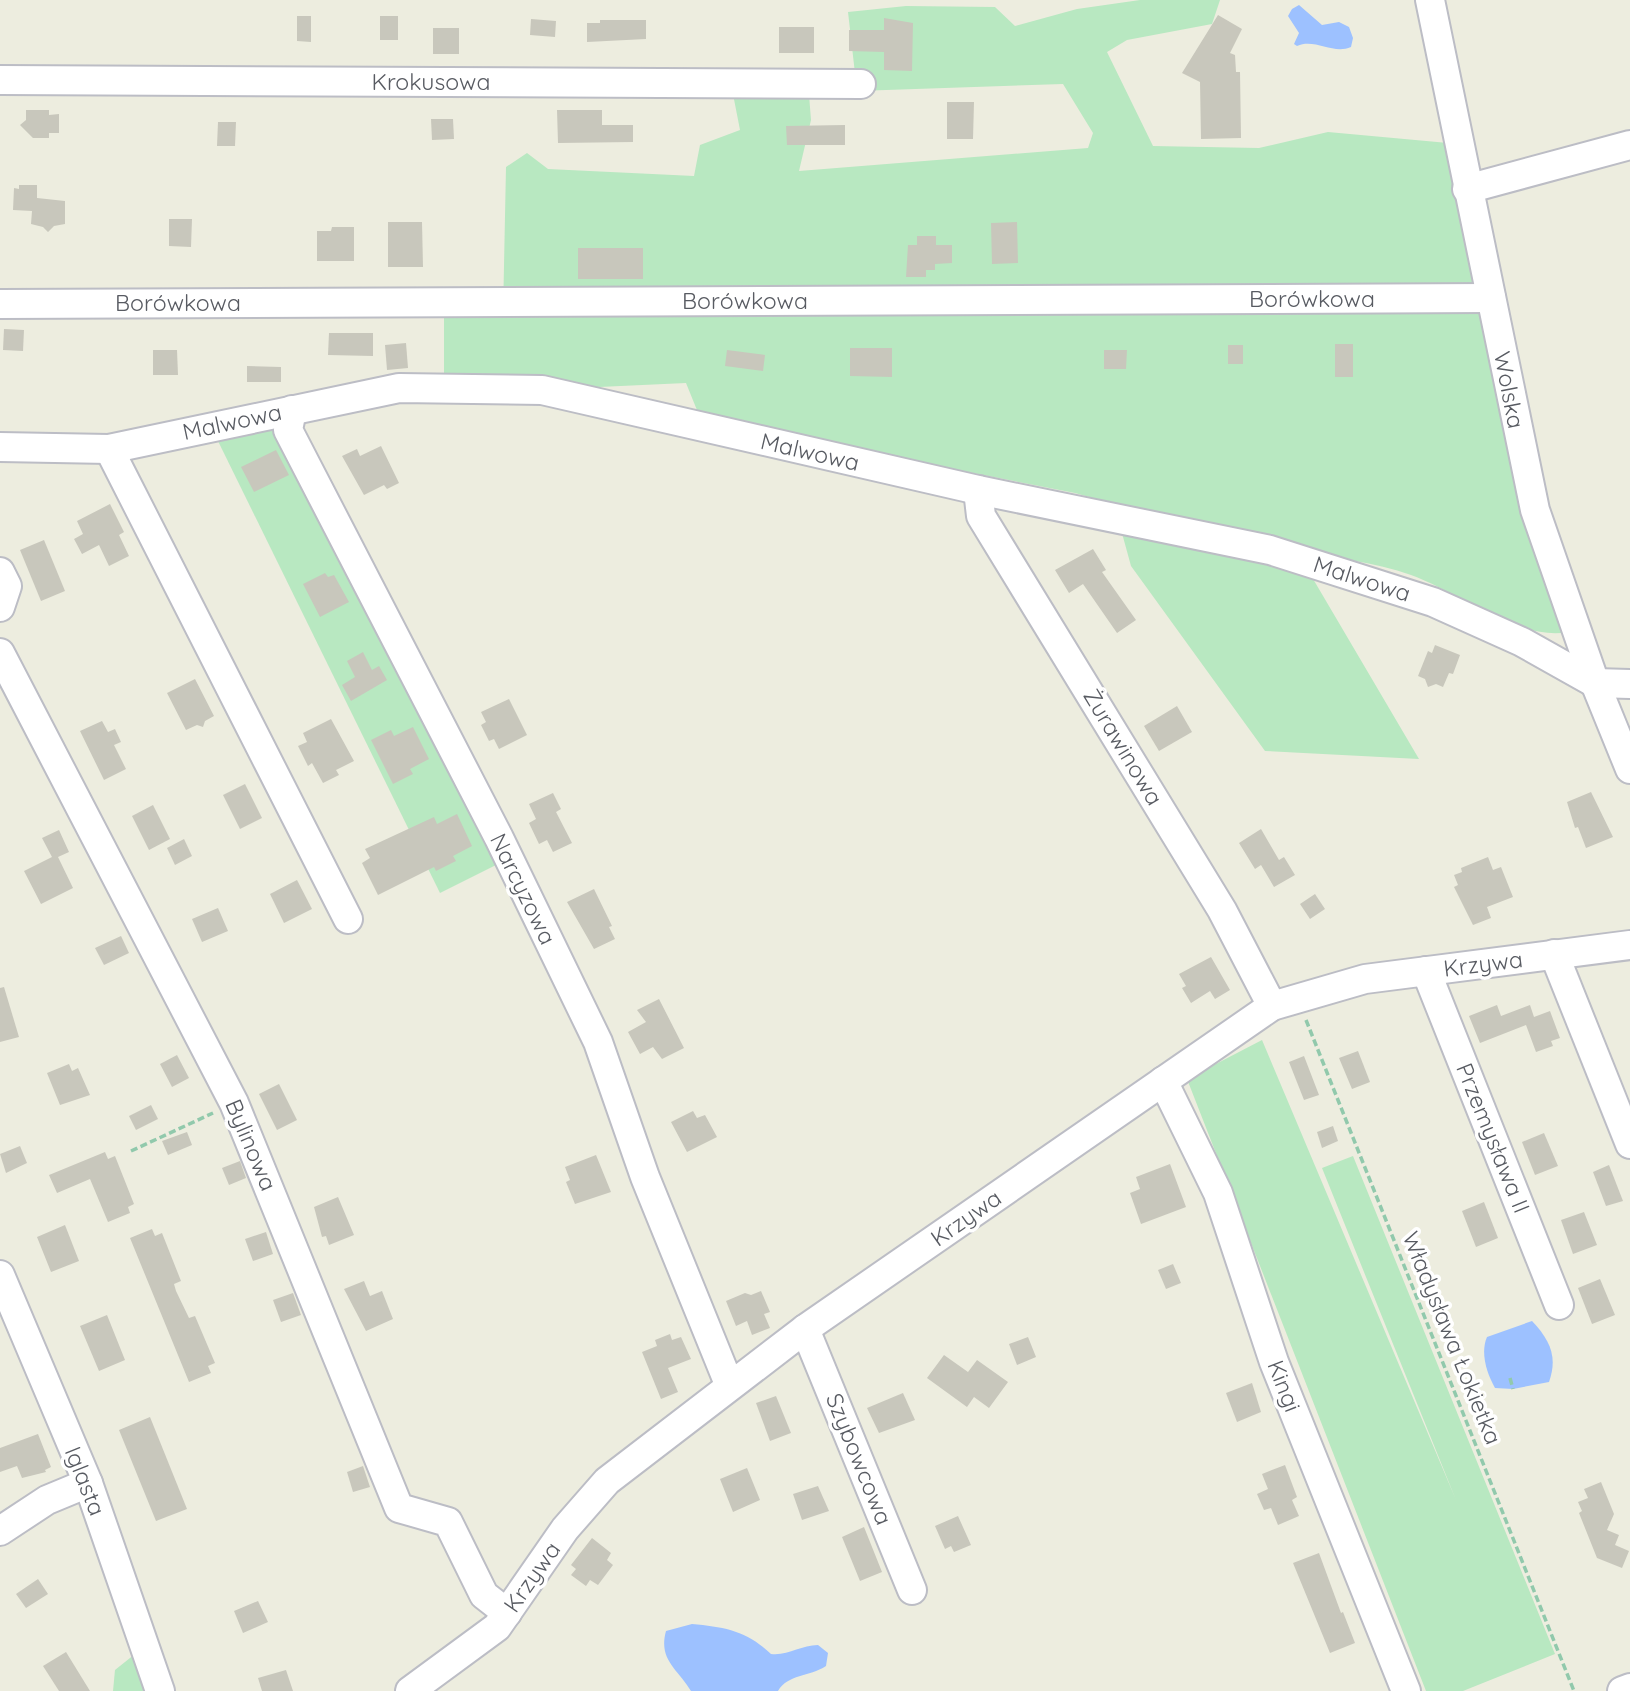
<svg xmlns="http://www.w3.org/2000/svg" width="1630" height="1691" font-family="Quicksand,sans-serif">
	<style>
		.green { fill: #b8e8c1 }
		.water { fill: #9dc1ff }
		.building { fill: #c8c7bc }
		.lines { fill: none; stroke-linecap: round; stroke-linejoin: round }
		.minor-casing { stroke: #bcbdc5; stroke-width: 32 }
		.path { stroke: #91c9ac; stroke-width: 3.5; stroke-dasharray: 7 3.5; stroke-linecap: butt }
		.minor { stroke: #fff; stroke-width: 28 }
		.labels { text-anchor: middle; stroke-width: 7; stroke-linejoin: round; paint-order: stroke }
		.street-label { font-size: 23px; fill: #585b62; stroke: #fff }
	</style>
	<rect width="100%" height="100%" fill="#ededdf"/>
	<g class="green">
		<path d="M1140,0H1220L1212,24L1127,40L1107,52L1153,146L1259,148L1328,132L1448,143L1569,632C1518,642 1459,592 1411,575C1375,562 1333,558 1296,550L1419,759L1265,751L1131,566L1114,504L1075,493L701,420L686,383L599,387L444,381V312L503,315L506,167L527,153L548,169L694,176L700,145L740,130L732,89L808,82L811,120L799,171L1088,148L1093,133L1063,84L857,91L848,12L906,6L995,7L1015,26L1077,9Z"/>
		<polygon points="278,423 500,863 440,893 216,437"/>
		<polygon points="1262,1040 1456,1500 1322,1168 1353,1156 1555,1654 1463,1691 1426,1691 1187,1079"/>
		<polygon points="135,1654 148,1691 113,1691 115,1670"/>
	</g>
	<g class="water">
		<path d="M1299,5L1322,25L1339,22L1349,27L1353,38L1351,47C1333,55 1315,38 1297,46L1294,44L1299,33L1288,16L1292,9Z"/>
		<path d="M1532,1321C1550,1340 1558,1357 1549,1382L1513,1389L1495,1388C1487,1374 1480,1353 1487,1337Z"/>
		<path d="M692,1624C725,1627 747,1631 771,1654C788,1656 801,1645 818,1645L828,1653L826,1666C809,1677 788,1674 778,1691H691C678,1669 658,1660 666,1631Z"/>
	</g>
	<g class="building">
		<polygon points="1218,15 1242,29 1230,53 1235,55 1236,72 1240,72 1241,138 1201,139 1200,82 1182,73"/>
		<polygon points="297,16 311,16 311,42 297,41"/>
		<rect x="380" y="16" width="18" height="24"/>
		<polygon points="884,18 913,23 912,71 884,70 884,52 849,51 849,30 884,30"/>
		<polygon points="531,19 556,21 555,37 530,35"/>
		<polygon points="600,20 646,20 646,39 587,42 587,23 600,23"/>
		<rect x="779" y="27" width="35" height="26"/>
		<rect x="433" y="28" width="26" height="26"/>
		<polygon points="947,102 974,102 973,139 947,139"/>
		<polygon points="26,110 49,110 49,115 59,114 59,133 49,133 49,138 33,138 20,125 26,120"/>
		<polygon points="557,110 602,110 602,125 633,125 633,142 558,143"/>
		<polygon points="431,119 453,119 454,139 432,140"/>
		<polygon points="218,122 236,122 235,146 217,146"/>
		<polygon points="845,125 845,145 787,145 786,126"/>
		<polygon points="19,185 37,185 37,198 65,201 65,224 54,226 48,232 43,227 31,224 32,211 13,210 14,188 19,189"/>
		<polygon points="169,219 192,219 191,247 169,246"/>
		<polygon points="388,222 422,222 423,267 388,267"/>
		<polygon points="1017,222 1018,263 992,264 991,223"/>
		<polygon points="332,227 354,227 354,261 317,261 317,231 331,231"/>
		<polygon points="917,236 936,236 936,245 952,245 952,263 935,264 935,270 926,270 926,277 906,277 908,245 917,245"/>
		<rect x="578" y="248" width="65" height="31"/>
		<polygon points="4,329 24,330 23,351 3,350"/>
		<polygon points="329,333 373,333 373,356 328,355"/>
		<polygon points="406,343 408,368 387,370 385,345"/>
		<rect x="1335" y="344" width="18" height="33"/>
		<rect x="1228" y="345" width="15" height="19"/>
		<polygon points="850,348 892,348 892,377 850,376"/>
		<polygon points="153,350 177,350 178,375 153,375"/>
		<polygon points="727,350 765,355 763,371 725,366"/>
		<polygon points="1104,350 1127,350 1126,369 1104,369"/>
		<polygon points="247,366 281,367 281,382 247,382"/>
		<polygon points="381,446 399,483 387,489 384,485 364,495 342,456 357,449 360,456"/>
		<polygon points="276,450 289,475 254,492 241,467"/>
		<polygon points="110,504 124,532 119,535 129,556 109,566 99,545 82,554 74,539 83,534 77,521"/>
		<polygon points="44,540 65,591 41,601 20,550"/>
		<polygon points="1093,549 1106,570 1102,572 1136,620 1117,633 1083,584 1069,593 1055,570"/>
		<polygon points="325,573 328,577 334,575 349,602 320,617 303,584"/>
		<polygon points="1435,645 1460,655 1453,674 1449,673 1443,687 1436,684 1428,687 1425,679 1418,676 1428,651 1432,653"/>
		<polygon points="363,652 372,670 379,666 387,680 351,701 342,685 355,677 347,661"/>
		<polygon points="195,679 214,716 205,721 203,727 197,725 186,730 167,693"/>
		<polygon points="509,699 527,735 499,749 494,739 489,741 481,725 486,722 481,712"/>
		<polygon points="1177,706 1192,732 1159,751 1144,726"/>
		<polygon points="331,719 354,761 336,770 339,775 323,783 312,763 308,766 298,746 307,742 303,733"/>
		<polygon points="102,721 108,732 115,729 121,742 114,745 126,769 104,780 80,731"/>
		<polygon points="413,727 429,759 410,769 413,774 393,784 371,740 391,730 394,736"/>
		<polygon points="245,784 262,818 240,829 223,795"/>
		<polygon points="1591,792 1613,837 1586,848 1578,827 1575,828 1567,802"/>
		<polygon points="553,793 561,809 556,812 572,843 553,852 547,840 539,844 529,823 536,819 529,804"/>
		<polygon points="153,805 170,839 149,850 132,816"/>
		<polygon points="457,814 472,846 453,856 456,861 436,871 434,867 378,895 362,863 370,858 365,849 434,817 437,824"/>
		<polygon points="1261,829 1279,860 1284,857 1295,875 1274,887 1261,865 1255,869 1239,843"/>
		<polygon points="59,830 69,852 58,857 73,888 41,904 24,871 52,857 42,838"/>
		<polygon points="184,839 192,856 175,865 167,848"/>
		<polygon points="1488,857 1493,870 1501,867 1513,897 1487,907 1491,918 1473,925 1454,887 1458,885 1454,875 1462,872 1461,868"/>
		<polygon points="297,880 312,909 284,923 270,894"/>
		<polygon points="594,889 612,926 609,927 615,939 594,949 567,902"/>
		<polygon points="1315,894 1325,909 1310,919 1300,904"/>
		<polygon points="218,908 228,931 202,942 192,919"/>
		<polygon points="121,936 129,953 104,965 95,948"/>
		<polygon points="1211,957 1230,990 1215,999 1210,991 1191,1003 1182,988 1186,986 1179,974"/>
		<polygon points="4,987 19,1037 0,1042 0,988"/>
		<polygon points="659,999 684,1048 662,1059 653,1047 640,1054 628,1032 646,1022 637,1010"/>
		<polygon points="1497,1005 1501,1016 1530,1005 1534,1017 1550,1011 1560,1038 1551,1041 1553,1046 1536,1052 1526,1025 1480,1043 1469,1016"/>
		<polygon points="1358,1051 1370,1082 1352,1089 1339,1058"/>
		<polygon points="177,1055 189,1078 172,1087 160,1064"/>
		<polygon points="1304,1056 1319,1095 1304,1100 1289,1062"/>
		<polygon points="69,1064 72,1071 78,1068 90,1095 60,1105 47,1073"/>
		<polygon points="279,1084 297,1120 277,1130 259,1094"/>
		<polygon points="151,1105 158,1119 136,1130 129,1116"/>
		<polygon points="693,1111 697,1118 705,1115 717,1137 687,1152 671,1122"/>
		<polygon points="1333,1126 1338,1141 1322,1148 1317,1132"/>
		<polygon points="187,1132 192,1145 168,1155 162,1141"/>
		<polygon points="1544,1133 1558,1166 1535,1175 1522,1142"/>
		<polygon points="20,1146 27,1163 6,1173 0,1154"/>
		<polygon points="105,1152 108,1159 115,1156 134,1204 128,1207 130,1213 108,1222 90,1179 57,1193 49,1175"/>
		<polygon points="596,1155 611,1192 575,1204 566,1182 570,1180 565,1167"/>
		<polygon points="240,1161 246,1178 229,1185 222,1168"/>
		<polygon points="1170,1164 1186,1207 1141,1224 1130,1193 1140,1189 1136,1177"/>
		<polygon points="1609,1165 1623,1201 1606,1206 1593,1172"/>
		<polygon points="338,1197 354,1235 329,1245 326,1236 322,1237 314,1207"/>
		<polygon points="1484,1202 1498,1238 1476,1247 1462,1211"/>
		<polygon points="1584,1212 1597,1245 1573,1254 1561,1220"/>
		<polygon points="65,1225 79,1261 51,1272 37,1237"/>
		<polygon points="152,1229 155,1236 162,1233 181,1281 174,1284 176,1291 189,1318 195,1316 215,1363 208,1366 211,1373 189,1382 130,1238"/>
		<polygon points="266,1232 273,1254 253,1261 245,1239"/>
		<polygon points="1173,1264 1181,1283 1166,1289 1158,1270"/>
		<polygon points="1600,1279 1615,1315 1592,1324 1578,1288"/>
		<polygon points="364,1281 370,1296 382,1291 393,1319 366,1331 344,1289"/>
		<polygon points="761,1291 770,1312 764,1314 770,1328 752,1335 747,1321 736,1326 726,1301 745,1293 751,1295"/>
		<polygon points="293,1293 301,1315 281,1322 273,1300"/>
		<polygon points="107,1315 125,1360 99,1371 80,1326"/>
		<polygon points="670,1334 672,1340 681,1337 691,1359 668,1368 678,1392 661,1399 642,1352 657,1346 655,1340"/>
		<polygon points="1028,1337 1036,1357 1017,1365 1009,1344"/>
		<polygon points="944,1355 968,1372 977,1360 1008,1382 989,1408 974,1397 967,1407 927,1378"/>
		<polygon points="1252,1383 1261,1412 1237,1422 1226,1393"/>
		<polygon points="903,1393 915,1420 879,1433 867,1408"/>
		<polygon points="776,1396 791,1433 770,1441 756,1403"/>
		<polygon points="150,1417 187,1509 156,1521 119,1430"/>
		<polygon points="38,1434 51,1467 45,1470 46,1472 22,1478 17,1466 0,1472 0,1448"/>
		<polygon points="1285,1465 1297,1497 1292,1500 1299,1516 1278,1525 1271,1508 1264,1510 1257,1494 1268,1489 1262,1474"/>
		<polygon points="363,1466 370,1487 353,1492 347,1472"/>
		<polygon points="747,1468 760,1500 733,1512 720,1479"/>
		<polygon points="1601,1482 1614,1514 1607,1530 1619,1535 1615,1545 1629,1551 1622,1568 1597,1558 1579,1513 1582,1511 1578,1502 1588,1498 1584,1489"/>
		<polygon points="818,1486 829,1511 802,1520 793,1494"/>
		<polygon points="958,1516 971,1545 954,1552 951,1546 945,1549 935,1526"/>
		<polygon points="864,1527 882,1572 860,1581 842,1537"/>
		<polygon points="592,1538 611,1553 607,1560 613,1565 598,1585 590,1580 586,1586 571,1575 576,1569 571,1565"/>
		<polygon points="1319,1553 1341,1613 1343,1612 1355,1643 1330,1653 1293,1563"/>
		<polygon points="38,1579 48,1594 26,1608 16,1594"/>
		<polygon points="258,1601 268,1622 243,1633 234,1611"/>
		<polygon points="66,1652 90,1691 59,1691 43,1666"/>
		<polygon points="286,1670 293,1691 262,1691 258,1678"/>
	</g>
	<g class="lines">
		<g class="minor-casing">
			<g id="minor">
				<polyline points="1430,0 1535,510 1595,683 1630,769"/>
				<polyline points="0,80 861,84"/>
				<polyline points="1467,189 1630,145"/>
				<polyline points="0,304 1491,298"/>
				<polyline points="292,410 288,430 499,838 598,1042 645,1177 729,1384"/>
				<polyline points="0,447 109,449 399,388 542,390 978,490 1270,550 1433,602 1522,642 1595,683 1630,684"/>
				<polyline points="109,449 348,919"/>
				<polyline points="978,490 981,516 1222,910 1272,1006"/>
				<polyline points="0,572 7,586 0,607"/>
				<polyline points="0,653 234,1103 399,1508 448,1522 484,1595 507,1613"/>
				<polyline points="1554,954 1630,1144"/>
				<polyline points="1426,971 1559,1305"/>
				<polyline points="1163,1081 1218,1193 1274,1362 1406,1691"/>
				<polyline points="0,1275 88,1483 160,1691"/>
				<polyline points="805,1329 912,1590"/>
				<polyline points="0,1531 47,1500 88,1483"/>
				<polyline points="410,1691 497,1627 565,1529 607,1481 805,1329 1272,1006 1365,979 1630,945"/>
				<polyline points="1622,1691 1630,1688"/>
			</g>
		</g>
		<g class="path">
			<polyline points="1306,1020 1574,1691"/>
			<polyline points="131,1151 213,1113"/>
			<polyline points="1510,1378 1513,1389"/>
		</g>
		<use href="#minor" class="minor"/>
	</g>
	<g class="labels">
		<g class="street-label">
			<text x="431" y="90">Krokusowa</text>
			<text x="1312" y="307">Borówkowa</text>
			<text x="745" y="309">Borówkowa</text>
			<text x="178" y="311">Borówkowa</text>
			<text transform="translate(1509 390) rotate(79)" y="8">Wolska</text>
			<text transform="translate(232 422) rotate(-12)" y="8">Malwowa</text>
			<text transform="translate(810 452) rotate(13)" y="8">Malwowa</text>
			<text transform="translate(1362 579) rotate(18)" y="8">Malwowa</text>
			<text transform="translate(1123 747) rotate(59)" y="8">Żurawinowa</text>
			<text transform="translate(523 889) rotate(64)" y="8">Narcyzowa</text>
			<text transform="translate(1483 964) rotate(-7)" y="8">Krzywa</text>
			<text transform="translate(1493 1138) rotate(68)" y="8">Przemysława II</text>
			<text transform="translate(251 1145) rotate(67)" y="8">Bylinowa</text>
			<text transform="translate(966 1218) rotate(-35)" y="8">Krzywa</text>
			<text transform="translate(1452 1338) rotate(68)" y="8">Władysława Łokietka</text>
			<text transform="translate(1284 1386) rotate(69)" y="8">Kingi</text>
			<text transform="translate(859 1459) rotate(68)" y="8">Szybowcowa</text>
			<text transform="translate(85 1481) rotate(68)" y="8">Iglasta</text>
			<text transform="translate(532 1577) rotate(-55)" y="8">Krzywa</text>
		</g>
	</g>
</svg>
